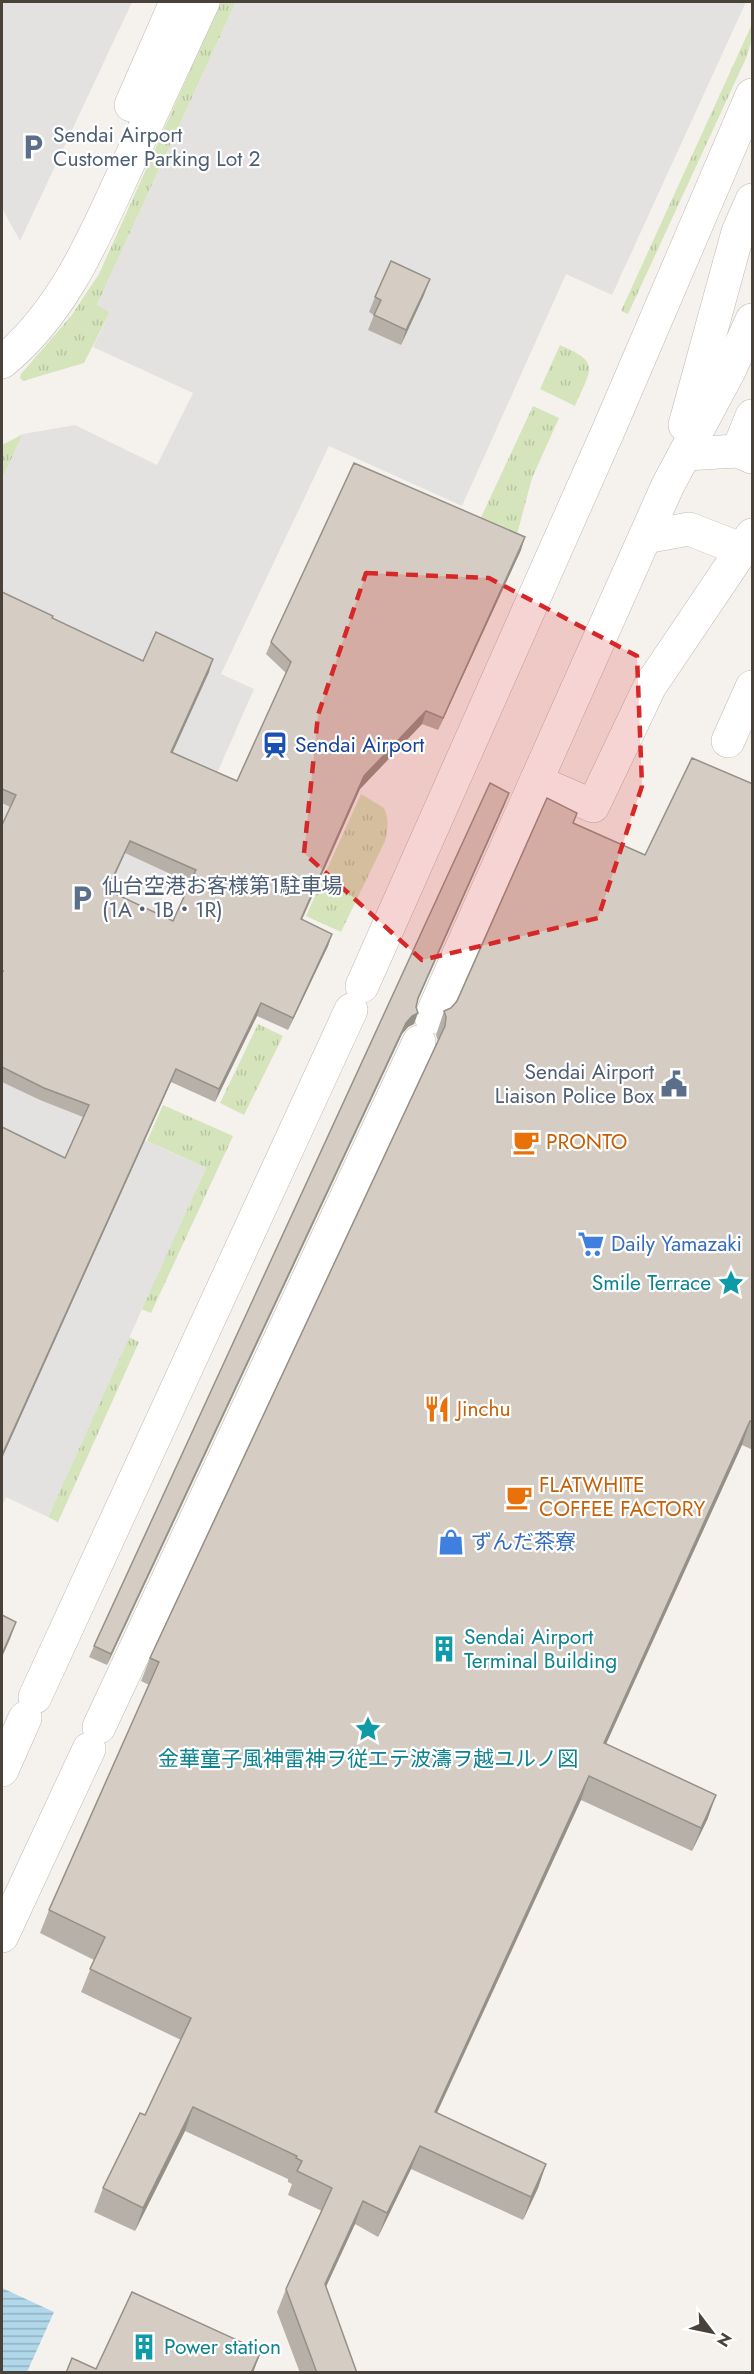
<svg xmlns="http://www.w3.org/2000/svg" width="754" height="2374" font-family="Jost,'Noto Sans JP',sans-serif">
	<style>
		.grass { fill: url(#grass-tufts) }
		.parking { fill: #e4e2e0 }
		.water { fill: url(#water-rules) }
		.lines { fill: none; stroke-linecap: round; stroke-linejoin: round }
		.minor-casing { stroke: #c0b9b0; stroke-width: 34 }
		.minor { stroke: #fff; stroke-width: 33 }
		.wall { fill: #b7b0a8; fill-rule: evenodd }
		.shaded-wall { fill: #959088 }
		.building { fill: #d5cdc3; stroke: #959088; stroke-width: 1.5; fill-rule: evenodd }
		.marked { fill: #d62828; fill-opacity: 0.2; stroke: #d62828; stroke-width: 4.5; stroke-dasharray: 12 8; stroke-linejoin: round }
		.labels { text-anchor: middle; stroke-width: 4.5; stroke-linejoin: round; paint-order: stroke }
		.service-label { font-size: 21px; fill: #4e5e75; stroke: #fff; text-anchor: start }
		.transit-label { font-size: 21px; fill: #164399; stroke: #fff; text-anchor: start }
		.food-label { font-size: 21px; fill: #c56008; stroke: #fff; text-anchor: start }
		.shop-label { font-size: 21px; fill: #366cbe; stroke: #fff; text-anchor: start }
		.culture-label { font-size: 21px; fill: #0d838f; stroke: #fff; text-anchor: start }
	</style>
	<defs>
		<pattern id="grass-tufts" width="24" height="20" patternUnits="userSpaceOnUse" patternTransform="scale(1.5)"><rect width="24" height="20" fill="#d5e4bb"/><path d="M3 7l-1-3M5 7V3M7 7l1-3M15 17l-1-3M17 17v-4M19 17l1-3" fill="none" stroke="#b8c5a2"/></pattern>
		<pattern id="water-rules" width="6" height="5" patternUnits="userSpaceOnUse" patternTransform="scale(1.5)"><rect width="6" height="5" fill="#b1d7ea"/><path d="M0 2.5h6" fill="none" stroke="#92b0bf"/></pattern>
	</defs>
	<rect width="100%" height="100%" fill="#f5f2ed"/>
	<g class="grass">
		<polygon points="221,2 236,2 97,305 110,312 84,363 23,381 20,378 21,374 71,316 99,274"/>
		<polygon points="752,24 752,39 747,56 628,314 621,311"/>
		<path d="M560,345C602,363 591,369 575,406L540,389Z"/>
		<polygon points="533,406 559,418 532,478 515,542 477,526"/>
		<polygon points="23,434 2,479 2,445"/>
		<path d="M361,794L384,808C389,820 388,829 385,841L341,932L306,916Z"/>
		<polygon points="258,1024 283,1036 244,1115 220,1103"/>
		<polygon points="163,1105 233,1136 151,1313 141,1309 206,1168 147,1141"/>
		<polygon points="129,1337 139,1342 58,1522 48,1517"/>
	</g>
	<g class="parking">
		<polygon points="2,2 132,2 20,241 2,208"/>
		<polygon points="236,2 746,2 612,295 566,274 462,506 329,446 221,674 254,689 71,1107 206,1168 48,1517 6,1497 2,1506 2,479 23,434 75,425 157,465 193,393 93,347 110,312 97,305"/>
	</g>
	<polygon class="water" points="2,2288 54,2312 27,2372 2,2372"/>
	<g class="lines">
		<g class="minor-casing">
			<g id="minor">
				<polyline points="131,105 176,2"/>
				<path d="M2,362C65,311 95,235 128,164C153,110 178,56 203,2"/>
				<polyline points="685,425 738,232 752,200"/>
				<polyline points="738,451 752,416"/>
				<polyline points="685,454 738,451 752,457"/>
				<polyline points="645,537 689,529 743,550"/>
				<polyline points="728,741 752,687"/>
				<polyline points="536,781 593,806 650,686 752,535"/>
				<polyline points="362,986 609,429 752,95"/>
				<polyline points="431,1017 668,485 729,371 752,320"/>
				<polyline points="35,1697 351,1010"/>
				<polyline points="99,1727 419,1042"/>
				<polyline points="2,1770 25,1718"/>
				<polyline points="2,1936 89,1749"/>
			</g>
		</g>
		<use href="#minor" class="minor"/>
	</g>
	<g class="wall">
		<polygon points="424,295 401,345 368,330 374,315 369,312 375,297"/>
		<path d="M521,550L438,730L422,724L360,789L302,920L332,934L328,946L288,1030L257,1016L215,1102L171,1082L2,1458V1127L65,1158L83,1117L40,1100L2,1082V825L10,807L2,803V592L52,619L143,661L209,672L172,753L237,781L286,673L266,654L271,642ZM125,853L190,883L173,921L108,891Z"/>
		<polygon points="753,784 753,1450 742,1445 606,1744 708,1818 692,1851 581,1800 437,2113 546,2164 538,2188 523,2220 411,2169 378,2237 355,2224 326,2287 357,2373 300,2373 277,2312 286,2289 322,2211 288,2195 292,2184 288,2182 288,2179 185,2131 135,2231 94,2212 103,2188 145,2115 181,2040 81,1992 94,1960 40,1933 49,1910 149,1685 141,1681 150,1658 438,1041 436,1035 444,1011 451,1008 457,1001 574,823 645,855"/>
		<polygon points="505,804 417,1001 414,1024 408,1027 402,1034 107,1665 89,1657 94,1646"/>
	</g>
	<g class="shaded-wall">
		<polygon points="430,279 424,295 401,345 406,330"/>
		<polygon points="525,537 521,550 438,730 443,718"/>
		<polygon points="213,659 209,672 167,765 171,752"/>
		<polygon points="426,711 422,724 360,789 296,932 301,919 364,776"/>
		<polygon points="509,793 505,804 414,1009 418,998"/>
		<polygon points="130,841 125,853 102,903 107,890"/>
		<polygon points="332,934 328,946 288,1030 293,1018"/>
		<polygon points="261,1003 257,1016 215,1102 219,1089"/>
		<polygon points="418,1013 414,1024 408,1027 402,1034 107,1665 111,1654 406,1023 412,1016"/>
		<polygon points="176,1069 171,1082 2,1458 2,1455"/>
		<polygon points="750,1421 742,1445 596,1766 604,1743"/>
		<polygon points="16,1622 10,1639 2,1657 2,1654"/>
		<polygon points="589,1776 581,1800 426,2136 435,2112"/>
		<polygon points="716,1795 708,1818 692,1851 701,1828"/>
		<polygon points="193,2107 185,2131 135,2231 143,2208"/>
		<polygon points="420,2146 411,2169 378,2237 387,2213"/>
		<polygon points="546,2164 538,2188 523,2220 531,2197"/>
		<polygon points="363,2201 355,2224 316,2308 325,2284"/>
		<polygon points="261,2351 253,2373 251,2373"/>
	</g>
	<g class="building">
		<polygon points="391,261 430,279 406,330 374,315 381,300 375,297"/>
		<path d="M354,463L525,537L443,718L426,711L364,776L301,919L332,934L293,1018L261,1003L219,1089L176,1069L2,1455V1127L65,1158L89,1105L44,1088L2,1067V973L3,971H2V825L16,795L2,789V592L53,616L52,618L143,661L156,632L213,659L171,752L237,781L291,662L271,642ZM130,841L196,870L173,921L107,890Z"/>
		<polygon points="692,758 753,784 753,1422 750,1421 604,1743 716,1795 701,1828 589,1776 435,2112 546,2164 531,2197 420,2146 387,2213 363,2201 325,2284 357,2373 317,2373 286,2289 332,2188 297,2171 302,2161 296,2158 297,2156 193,2107 143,2208 103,2188 140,2113 145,2115 191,2018 90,1969 105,1937 49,1910 159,1662 150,1658 445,1026 446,1017 444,1011 451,1008 457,1001 547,798 577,813 573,823 645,855"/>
		<polygon points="490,783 509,793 418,998 416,1007 418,1013 412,1016 406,1023 111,1654 94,1646"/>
		<polygon points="2,1615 16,1622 2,1654"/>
		<polygon points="132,2292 261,2351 251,2373 66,2373 72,2358 96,2369"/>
	</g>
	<path class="marked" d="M366,573L489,578L637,656L642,786L598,918L422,960L304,853L318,715Z"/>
	<defs>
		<g id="parking-bare" transform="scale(2.07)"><path d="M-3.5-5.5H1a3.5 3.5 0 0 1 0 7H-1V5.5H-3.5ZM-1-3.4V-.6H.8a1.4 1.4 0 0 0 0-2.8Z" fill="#5c6f8a" stroke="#fff" stroke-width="2.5" paint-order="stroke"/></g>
		<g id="station-bare" transform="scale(2.07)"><path d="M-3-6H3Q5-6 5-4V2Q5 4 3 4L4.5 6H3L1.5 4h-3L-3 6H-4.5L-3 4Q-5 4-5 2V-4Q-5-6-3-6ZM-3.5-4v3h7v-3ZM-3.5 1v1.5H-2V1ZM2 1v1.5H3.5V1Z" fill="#1a4fb4" stroke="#fff" stroke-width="2.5" paint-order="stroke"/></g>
		<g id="civic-bare" transform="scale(2.07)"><path d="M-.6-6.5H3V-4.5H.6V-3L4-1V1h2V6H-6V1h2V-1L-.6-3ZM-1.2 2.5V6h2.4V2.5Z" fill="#5c6f8a" stroke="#fff" stroke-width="2.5" paint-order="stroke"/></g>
		<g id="cafe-bare" transform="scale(2.07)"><path d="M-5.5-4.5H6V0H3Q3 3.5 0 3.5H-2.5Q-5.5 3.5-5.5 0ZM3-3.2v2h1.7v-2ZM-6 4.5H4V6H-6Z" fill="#e8710a" stroke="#fff" stroke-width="2.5" paint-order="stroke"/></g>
		<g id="supermarket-bare" transform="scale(2.07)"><path d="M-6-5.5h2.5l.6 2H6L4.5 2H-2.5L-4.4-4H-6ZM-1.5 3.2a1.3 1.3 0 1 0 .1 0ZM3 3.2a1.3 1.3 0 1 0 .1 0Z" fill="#3f7fe0" stroke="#fff" stroke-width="2.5" paint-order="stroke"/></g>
		<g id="sight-bare" transform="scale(2.07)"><path d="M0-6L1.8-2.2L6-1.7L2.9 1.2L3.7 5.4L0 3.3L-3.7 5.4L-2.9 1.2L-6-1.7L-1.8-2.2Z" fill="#0f9aa8" stroke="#fff" stroke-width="2.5" paint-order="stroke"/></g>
		<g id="restaurant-bare" transform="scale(2.07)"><path d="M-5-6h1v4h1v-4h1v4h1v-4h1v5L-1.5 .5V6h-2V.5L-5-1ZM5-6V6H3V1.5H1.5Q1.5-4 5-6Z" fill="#e8710a" stroke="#fff" stroke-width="2.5" paint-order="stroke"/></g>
		<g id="shop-bare" transform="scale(2.07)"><path d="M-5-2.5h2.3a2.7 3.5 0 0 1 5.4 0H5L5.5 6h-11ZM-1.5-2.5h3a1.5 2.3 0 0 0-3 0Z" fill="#3f7fe0" stroke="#fff" stroke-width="2.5" paint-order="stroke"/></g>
		<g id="building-bare" transform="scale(2.07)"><path d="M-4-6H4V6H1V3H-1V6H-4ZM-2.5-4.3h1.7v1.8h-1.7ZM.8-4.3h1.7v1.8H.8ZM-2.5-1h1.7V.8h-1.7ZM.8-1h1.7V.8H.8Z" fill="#0f9aa8" stroke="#fff" stroke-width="2.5" paint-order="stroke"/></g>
	</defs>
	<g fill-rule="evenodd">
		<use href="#parking-bare" x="33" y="147"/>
		<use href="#station-bare" x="275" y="745"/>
		<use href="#parking-bare" x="82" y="898"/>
		<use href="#civic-bare" x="674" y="1084"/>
		<use href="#cafe-bare" x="526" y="1142"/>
		<use href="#supermarket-bare" x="591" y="1244"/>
		<use href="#sight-bare" x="731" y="1283"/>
		<use href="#restaurant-bare" x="437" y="1409"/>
		<use href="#cafe-bare" x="519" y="1497"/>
		<use href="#shop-bare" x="451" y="1542"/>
		<use href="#building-bare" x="444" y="1649"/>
		<use href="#sight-bare" x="368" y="1729"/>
		<use href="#building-bare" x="144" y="2347"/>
	</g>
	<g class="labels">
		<g class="service-label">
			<text x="53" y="142">Sendai Airport<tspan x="53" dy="24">Customer Parking Lot 2</tspan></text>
			<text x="102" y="893">仙台空港お客様第1駐車場<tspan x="102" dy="24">(1A・1B・1R)</tspan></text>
			<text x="654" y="1079" text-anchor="end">Sendai Airport<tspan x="654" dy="24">Liaison Police Box</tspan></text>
		</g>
		<g class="transit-label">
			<text x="295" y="752">Sendai Airport</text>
		</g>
		<g class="food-label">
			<text x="546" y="1149">PRONTO</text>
			<text x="457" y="1416">Jinchu</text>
			<text x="539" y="1492">FLATWHITE<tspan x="539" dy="24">COFFEE FACTORY</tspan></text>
		</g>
		<g class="shop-label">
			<text x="611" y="1251">Daily Yamazaki</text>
			<text x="471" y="1549">ずんだ茶寮</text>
		</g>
		<g class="culture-label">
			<text x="711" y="1290" text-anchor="end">Smile Terrace</text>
			<text x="464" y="1644">Sendai Airport<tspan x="464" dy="24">Terminal Building</tspan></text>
			<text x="368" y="1766" text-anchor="middle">金華童子風神雷神ヲ従エテ波濤ヲ越ユルノ図</text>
			<text x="164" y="2354">Power station</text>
		</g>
	</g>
	<rect width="754" height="2374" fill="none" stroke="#49423b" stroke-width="6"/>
	<g transform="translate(712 2332) rotate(122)" stroke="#ffffff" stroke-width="4.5" paint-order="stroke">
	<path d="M0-4.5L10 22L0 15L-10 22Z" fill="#49423b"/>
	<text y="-9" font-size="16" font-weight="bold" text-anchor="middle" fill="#49423b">N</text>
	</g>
</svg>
